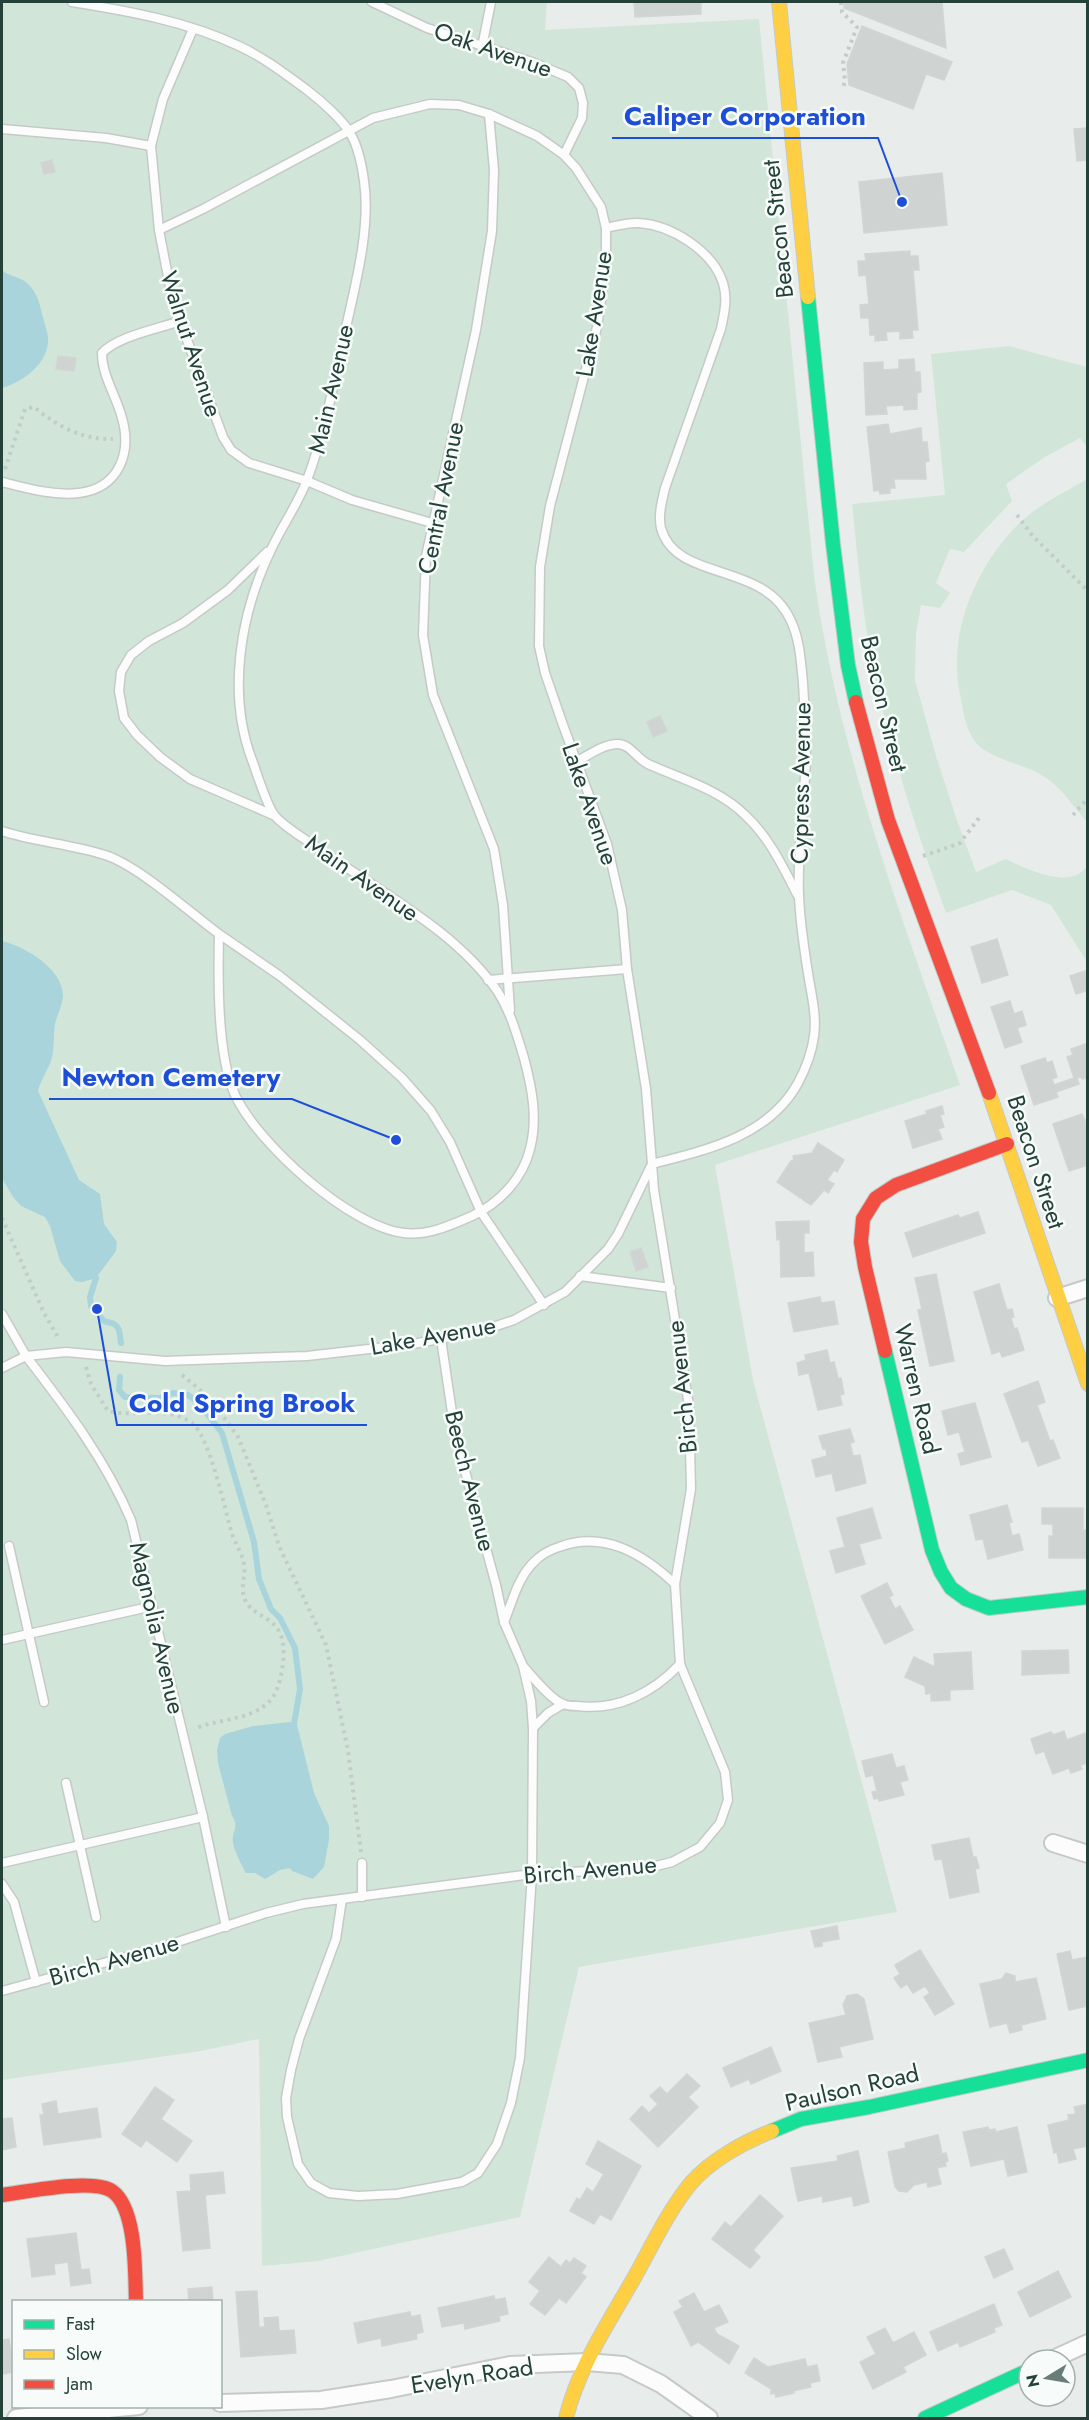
<svg xmlns="http://www.w3.org/2000/svg" width="1089" height="2420" font-family="Jost,sans-serif">
	<style>
		.green { fill: #d1e6d8 }
		.water { fill: #a9d4db }
		.lines { fill: none; stroke-linecap: round; stroke-linejoin: round }
		.stream { stroke: #a9d4db; stroke-width: 6 }
		.building { fill: #cfd4d2; stroke: #d1d6d4; stroke-width: 1.5 }
		.lane-casing { stroke: #c5cac8; stroke-width: 11 }
		.street-casing { stroke: #c5cac8; stroke-width: 20 }
		.fast-casing { stroke: #c3cbc8; stroke-width: 16 }
		.slow-casing { stroke: #c3cbc8; stroke-width: 16 }
		.jam-casing { stroke: #c3cbc8; stroke-width: 16 }
		.path { stroke: #c3ccca; stroke-width: 4; stroke-dasharray: 3 4.5; stroke-linecap: butt }
		.lane { stroke: #fcfcfc; stroke-width: 8 }
		.street { stroke: #fcfcfc; stroke-width: 16 }
		.fast { stroke: #16e098; stroke-width: 14 }
		.slow { stroke: #ffcf43; stroke-width: 14 }
		.jam { stroke: #f24e42; stroke-width: 14 }
		.labels { text-anchor: middle; stroke-width: 5; stroke-linejoin: round; paint-order: stroke }
		.street-label { font-size: 24px; fill: #24423a; stroke: #f7fbf9 }
		.leader { fill: none; stroke: #1d4ed8; stroke-width: 2 }
		.callout-dot { fill: #1d4ed8; stroke: #f7fbf9; stroke-width: 2 }
		.callout-label { font-size: 26px; text-anchor: middle; font-weight: bold; fill: #1d4ed8; stroke: #f7fbf9; stroke-width: 5; stroke-linejoin: round; paint-order: stroke }
	</style>
	<rect width="100%" height="100%" fill="#e8edeb"/>
	<g class="green">
		<path d="M2,2H547L545,30L759,19L814,575C838,752 902,917 960,1085L715,1165L753,1380L897,1912L579,1967L520,2217L318,2261L262,2266L259,2039L201,2051L2,2080Z"/>
		<path d="M1009,346L1087,367V447L1080,438L1045,457L1006,484L1012,501L964,552L950,549L936,583L950,593L940,608L921,605L916,634L915,680L936,756L958,823L976,872L1006,859C1026,869 1071,891 1087,866V962L1051,905L1012,890L946,913C918,835 892,757 875,676C863,620 858,562 852,504L945,495L931,354Z"/>
		<path d="M1087,479V822C1070,803 1064,789 1040,774C1024,765 990,758 978,745C966,733 963,710 960,694C946,632 979,559 1025,518C1043,502 1068,491 1087,479Z"/>
	</g>
	<g class="water">
		<path d="M2,270C9,277 21,276 29,285C37,293 40,304 42,314C44,322 47,330 48,337C50,363 23,382 2,388Z"/>
		<path d="M2,941C24,946 64,969 63,997C62,1006 57,1015 55,1024C53,1037 55,1048 51,1061C47,1071 41,1080 38,1091L79,1180L100,1194L104,1224L117,1242L116,1251L96,1278L82,1282L75,1281L60,1261L50,1226L45,1217L21,1206L13,1197L2,1178Z"/>
		<path d="M290,1722L297,1725L314,1793L329,1826V1840L324,1867L313,1879L292,1871L290,1868L280,1870L265,1879L255,1873H246C243,1868 233,1848 233,1843C231,1831 240,1827 232,1816L218,1763L217,1750L220,1738L225,1734L253,1726Z"/>
	</g>
	<g class="lines">
		<g class="stream">
			<path d="M96,1278L90,1297L91,1306L97,1309C104,1330 111,1317 118,1328C120,1331 120,1338 121,1343"/>
			<polyline points="120,1377 119,1390 125,1397 160,1398 173,1393 188,1395 198,1402 222,1433 254,1542 259,1579 271,1609 280,1618 295,1648 300,1689 294,1724"/>
		</g>
	</g>
	<g class="building">
		<polygon points="634,2 701,2 701,14 635,17"/>
		<polygon points="844,2 942,2 946,48 844,8"/>
		<polygon points="862,26 952,62 944,80 926,74 913,109 849,85 847,64"/>
		<polygon points="1088,128 1088,160 1077,161 1074,129"/>
		<polygon points="52,160 55,172 44,174 41,163"/>
		<polygon points="942,173 947,225 864,233 859,182"/>
		<polygon points="910,251 910,256 918,256 919,270 913,270 918,330 912,330 913,338 900,339 900,331 886,332 887,340 875,341 875,335 870,335 869,318 861,318 860,305 869,304 866,275 859,276 858,261 866,261 865,254"/>
		<polygon points="58,356 76,358 74,371 56,369"/>
		<polygon points="914,359 915,372 920,372 921,392 917,393 917,409 904,410 904,405 886,406 887,414 866,415 864,363 883,362 883,370 899,369 899,360"/>
		<polygon points="888,424 890,434 921,428 922,442 927,442 929,461 925,462 926,479 894,479 895,488 890,488 890,493 880,494 879,490 874,491 867,427"/>
		<polygon points="660,716 667,731 653,737 647,722"/>
		<polygon points="997,939 1008,975 982,983 971,947"/>
		<polygon points="1088,970 1088,990 1076,994 1070,976"/>
		<polygon points="1010,1001 1014,1014 1022,1011 1026,1025 1017,1028 1022,1042 1005,1048 991,1007"/>
		<polygon points="1088,1043 1088,1078 1082,1079 1081,1077 1077,1078 1079,1084 1056,1092 1058,1097 1034,1105 1021,1066 1045,1058 1047,1063 1052,1061 1057,1077 1052,1079 1054,1085 1074,1078 1067,1057 1073,1055 1071,1049"/>
		<polygon points="942,1106 944,1114 940,1115 944,1127 938,1129 942,1139 913,1148 905,1121 927,1114 926,1111"/>
		<polygon points="1082,1114 1088,1128 1088,1165 1069,1171 1053,1124"/>
		<polygon points="818,1143 844,1160 837,1172 834,1170 827,1180 834,1184 828,1193 824,1190 811,1205 777,1182 791,1161 794,1160 793,1156 812,1153"/>
		<polygon points="978,1212 985,1233 913,1257 905,1233 958,1215 960,1218"/>
		<polygon points="809,1221 809,1233 804,1233 804,1253 813,1252 814,1276 781,1277 780,1239 777,1240 776,1222"/>
		<polygon points="641,1248 648,1267 636,1271 630,1252"/>
		<polygon points="936,1274 954,1361 930,1366 918,1310 922,1309 915,1278"/>
		<polygon points="999,1284 1007,1310 1012,1309 1014,1317 1011,1318 1014,1329 1017,1328 1024,1350 1002,1357 1000,1351 992,1354 974,1292"/>
		<polygon points="820,1297 821,1303 834,1301 838,1324 794,1332 788,1303"/>
		<polygon points="827,1350 830,1363 834,1362 838,1378 841,1378 844,1394 840,1395 842,1405 818,1410 809,1373 799,1375 797,1363 806,1360 805,1355"/>
		<polygon points="1038,1381 1045,1402 1037,1405 1050,1441 1053,1440 1060,1458 1038,1466 1028,1440 1022,1442 1004,1394"/>
		<polygon points="975,1403 991,1457 961,1465 958,1454 965,1452 959,1432 948,1435 942,1411"/>
		<polygon points="850,1429 854,1442 850,1443 853,1456 860,1455 866,1483 836,1491 832,1473 816,1477 812,1460 827,1456 826,1449 823,1449 819,1436"/>
		<polygon points="1007,1505 1012,1522 1009,1523 1012,1536 1019,1534 1023,1550 988,1559 983,1539 976,1540 970,1515"/>
		<polygon points="872,1508 881,1538 859,1544 865,1564 836,1573 830,1551 845,1547 837,1518"/>
		<polygon points="1042,1508 1083,1508 1083,1530 1088,1530 1088,1558 1049,1558 1049,1536 1053,1536 1053,1524 1042,1524"/>
		<polygon points="887,1583 893,1595 889,1597 895,1609 900,1606 913,1630 885,1644 861,1596"/>
		<polygon points="1068,1650 1069,1673 1022,1675 1022,1651"/>
		<polygon points="971,1652 973,1689 950,1690 950,1700 931,1701 931,1693 926,1694 925,1686 905,1677 914,1657 935,1667 934,1654"/>
		<polygon points="1064,1731 1067,1740 1088,1732 1088,1763 1080,1765 1082,1769 1071,1773 1069,1768 1053,1774 1044,1751 1036,1754 1031,1739 1051,1732 1053,1735"/>
		<polygon points="892,1754 896,1768 904,1766 908,1780 900,1782 904,1795 879,1801 878,1798 874,1799 872,1792 877,1791 873,1775 866,1777 862,1761"/>
		<polygon points="969,1838 973,1857 976,1857 979,1868 975,1869 979,1892 950,1898 942,1859 935,1860 932,1845"/>
		<polygon points="837,1926 839,1939 822,1942 822,1946 815,1947 811,1931"/>
		<polygon points="920,1950 954,2004 935,2015 924,1997 930,1993 925,1986 913,1993 907,1984 901,1988 894,1978 900,1974 895,1965"/>
		<polygon points="1070,1951 1072,1960 1088,1957 1088,2006 1069,2010 1057,1954"/>
		<polygon points="1006,1973 1015,1976 1015,1982 1036,1978 1046,2019 1021,2025 1022,2030 1010,2033 1007,2023 990,2027 980,1984 1002,1979"/>
		<polygon points="857,1994 864,1999 873,2039 839,2047 842,2057 818,2062 809,2023 846,2015 843,2005 847,1996"/>
		<polygon points="771,2047 781,2071 751,2084 749,2079 731,2087 723,2068"/>
		<polygon points="687,2074 700,2086 688,2097 698,2107 658,2147 630,2119 642,2106 649,2113 658,2104 650,2096 660,2087 667,2094"/>
		<polygon points="155,2087 174,2100 161,2119 192,2141 177,2162 146,2140 141,2147 122,2134"/>
		<polygon points="56,2101 58,2114 97,2108 101,2137 44,2145 40,2115 44,2115 42,2104"/>
		<polygon points="1088,2104 1088,2146 1073,2149 1076,2159 1059,2163 1057,2152 1054,2153 1048,2125 1069,2120 1068,2115 1076,2114 1074,2107"/>
		<polygon points="12,2118 16,2147 2,2150 2,2119"/>
		<polygon points="988,2127 989,2130 995,2129 996,2132 1017,2127 1027,2172 1008,2176 1004,2159 971,2166 963,2132"/>
		<polygon points="938,2135 942,2154 946,2153 948,2161 945,2162 946,2166 937,2168 941,2184 928,2187 927,2182 914,2185 907,2192 899,2191 895,2187 888,2152 906,2148 905,2143"/>
		<polygon points="598,2141 641,2166 611,2220 600,2214 594,2224 570,2211 577,2198 580,2200 587,2188 593,2192 604,2174 586,2164"/>
		<polygon points="858,2151 869,2202 854,2206 852,2196 823,2202 822,2196 798,2201 791,2168 838,2161 837,2156"/>
		<polygon points="223,2172 225,2193 205,2195 210,2248 183,2251 177,2192 191,2191 190,2175"/>
		<polygon points="760,2195 783,2216 753,2250 760,2257 750,2268 712,2239 725,2222 731,2227"/>
		<polygon points="76,2233 81,2270 89,2269 91,2283 71,2286 68,2262 54,2264 55,2274 32,2277 27,2239"/>
		<polygon points="1004,2249 1013,2269 994,2278 985,2257"/>
		<polygon points="549,2257 561,2267 566,2260 570,2263 574,2258 586,2266 581,2273 586,2277 566,2303 559,2298 545,2315 530,2304 540,2291 529,2282"/>
		<polygon points="1058,2271 1071,2297 1030,2317 1018,2292"/>
		<polygon points="212,2287 213,2302 189,2302 188,2289"/>
		<polygon points="257,2291 259,2327 265,2327 264,2318 278,2317 279,2331 294,2330 296,2353 241,2357 236,2292"/>
		<polygon points="694,2293 704,2312 719,2305 728,2322 714,2328 717,2334 739,2346 729,2364 698,2342 691,2346 674,2312 683,2307 679,2301"/>
		<polygon points="494,2296 495,2300 505,2298 508,2314 499,2316 500,2321 465,2329 464,2323 442,2327 438,2308"/>
		<polygon points="994,2304 1002,2325 994,2328 995,2332 960,2347 958,2342 938,2351 930,2332"/>
		<polygon points="410,2312 411,2317 420,2315 423,2332 416,2334 417,2339 382,2346 381,2338 358,2343 354,2323"/>
		<polygon points="885,2328 893,2343 914,2332 926,2355 903,2367 906,2372 873,2389 860,2362 876,2354 867,2337"/>
		<polygon points="9,2339 14,2372 2,2374 2,2340"/>
		<polygon points="754,2358 768,2367 805,2359 807,2367 817,2365 820,2381 810,2383 811,2387 793,2391 794,2393 776,2397 775,2393 771,2394 771,2389 745,2373"/>
	</g>
	<g class="lines">
		<g class="lane-casing">
			<g id="lane">
				<polyline points="372,2 427,28 532,62 568,77 579,88 583,103 582,118 564,155"/>
				<polyline points="193,29 163,99 151,146 159,230 170,287 180,321 223,437 231,450 249,463 307,481 352,500 432,523"/>
				<polyline points="482,47 491,2"/>
				<polyline points="489,114 494,170 492,231 476,330 426,556 423,635 433,695 494,849 503,905 510,1010"/>
				<polyline points="2,129 106,138 151,146"/>
				<path d="M2,482C26,488 53,496 79,493C119,488 132,453 122,418C116,395 102,376 102,353C118,336 158,329 180,321"/>
				<polyline points="267,552 228,590 183,623 149,641 131,655 121,672 119,691 124,718 137,735 160,757 190,779 273,815"/>
				<path d="M576,762C589,755 603,744 618,744C630,744 637,759 648,764C681,779 719,789 745,815C769,837 783,867 798,896"/>
				<path d="M2,831C35,842 71,844 105,855C139,866 189,912 219,934C218,979 217,1055 235,1095C258,1144 350,1227 404,1233C428,1236 451,1225 472,1216C500,1203 523,1178 530,1149C538,1118 532,1088 524,1058C517,1035 511,1013 498,992C456,931 383,894 324,852C311,843 284,827 275,816C267,807 257,773 252,760C227,694 240,615 270,552C281,527 297,506 307,480C325,432 334,382 345,332C355,286 371,228 364,181C362,166 358,146 350,133C342,119 320,100 307,90C285,74 263,57 239,46C186,21 128,11 72,2"/>
				<polyline points="219,934 280,976 360,1040 402,1078 431,1111 450,1142 481,1212 544,1305"/>
				<polyline points="488,980 627,969"/>
				<polyline points="580,1276 671,1288"/>
				<polyline points="2,1314 26,1356 66,1352 165,1361 307,1356 413,1344 481,1331 514,1320 565,1292 608,1249 618,1234 652,1164 646,1089 627,969 622,910 607,844 563,725 545,673 539,646 540,567 550,506 597,327 606,267 606,228 601,207 576,168 564,155 537,136 489,114 459,105 430,104 373,118 203,209 159,230"/>
				<path d="M2,1368L26,1356C66,1408 105,1459 131,1520L203,1817L226,1927"/>
				<polyline points="9,1546 44,1702"/>
				<path d="M504,1622C512,1603 517,1580 532,1564C539,1556 549,1550 559,1547C604,1530 643,1554 675,1584"/>
				<polyline points="2,1640 153,1606"/>
				<path d="M523,1666C533,1677 550,1699 563,1704C567,1706 573,1706 577,1706C617,1711 653,1693 680,1664"/>
				<polyline points="533,1728 548,1713 563,1704"/>
				<polyline points="66,1783 96,1917"/>
				<polyline points="2,1863 203,1817"/>
				<polyline points="2,1884 14,1902 36,1982"/>
				<polyline points="362,1897 362,1863"/>
				<polyline points="342,1899 336,1939 299,2039 291,2070 286,2098 287,2117 298,2164 311,2183 329,2193 358,2196 397,2194 462,2182 478,2173 497,2144 511,2103 520,2058 532,1874 533,1728 531,1701 523,1666 504,1622 496,1585 465,1471 453,1419 441,1339"/>
				<path d="M2,1991L165,1946L266,1913L303,1904L532,1874L648,1868L672,1862L700,1847L720,1823L728,1800L725,1772L680,1664L675,1584L691,1489L689,1406L654,1190L652,1164C707,1150 769,1136 798,1083C806,1068 812,1052 814,1036C817,1015 811,993 808,973C804,948 800,922 799,896C797,850 804,806 806,760C806,734 805,709 803,683C801,663 800,640 791,621C764,560 676,583 661,528C658,515 662,501 665,488L721,329C724,314 728,299 723,283C713,251 671,225 639,223C628,222 617,226 606,228"/>
			</g>
		</g>
		<g class="street-casing">
			<g id="street">
				<polyline points="1057,1298 1088,1288"/>
				<polyline points="1053,1843 1088,1854"/>
				<polyline points="1051,2360 1088,2343"/>
				<polyline points="220,2403 321,2400 391,2389 510,2365 587,2362 623,2365 661,2384 709,2418"/>
				<polyline points="16,2418 139,2406"/>
			</g>
		</g>
		<g class="fast-casing">
			<g id="fast">
				<polyline points="808,297 833,544 848,665 856,702"/>
				<polyline points="885,1351 932,1550 941,1572 951,1588 966,1599 989,1608 1088,1597"/>
				<polyline points="772,2131 801,2119 869,2107 1088,2060"/>
				<polyline points="925,2418 1029,2370"/>
			</g>
		</g>
		<g class="slow-casing">
			<g id="slow">
				<polyline points="779,2 808,297"/>
				<polyline points="989,1093 1088,1384"/>
				<path d="M566,2418C578,2368 609,2322 634,2278C652,2246 668,2211 691,2183C711,2160 744,2142 772,2131"/>
			</g>
		</g>
		<g class="jam-casing">
			<g id="jam">
				<polyline points="856,702 888,820 989,1093"/>
				<polyline points="885,1351 865,1267 861,1242 863,1219 876,1198 896,1185 1007,1144"/>
				<path d="M2,2195C26,2192 92,2178 112,2191C137,2208 135,2275 136,2302"/>
			</g>
		</g>
		<g class="path">
			<polyline points="841,2 842,12 857,27 843,63 845,81 843,87"/>
			<path d="M5,469L25,409L34,407C57,426 82,440 113,439"/>
			<polyline points="1017,515 1032,535 1088,591"/>
			<polyline points="1073,815 1088,798"/>
			<polyline points="923,856 960,843 979,818"/>
			<polyline points="2,1218 44,1313 59,1339"/>
			<path d="M86,1367L91,1384L108,1411C135,1418 167,1405 192,1423C210,1437 225,1510 232,1534C236,1545 242,1553 244,1564C246,1574 242,1582 243,1591C244,1612 266,1614 276,1627C280,1631 282,1638 283,1644C285,1657 282,1676 277,1689C265,1721 221,1717 194,1729"/>
			<polyline points="182,1375 210,1398 238,1437 266,1505 279,1546 326,1645 348,1751 361,1852"/>
		</g>
		<use href="#lane" class="lane"/>
		<use href="#street" class="street"/>
		<use href="#fast" class="fast"/>
		<use href="#slow" class="slow"/>
		<use href="#jam" class="jam"/>
	</g>
	<g class="labels">
		<g class="street-label">
			<text transform="translate(493 50) rotate(19)" y="8">Oak Avenue</text>
			<text transform="translate(778 229) rotate(-96)" y="8">Beacon Street</text>
			<text transform="translate(594 314) rotate(-81)" y="8">Lake Avenue</text>
			<text transform="translate(191 344) rotate(72)" y="8">Walnut Avenue</text>
			<text transform="translate(331 389) rotate(-77)" y="8">Main Avenue</text>
			<text transform="translate(441 498) rotate(-79)" y="8">Central Avenue</text>
			<text transform="translate(884 704) rotate(77)" y="8">Beacon Street</text>
			<text transform="translate(801 783) rotate(-89)" y="8">Cypress Avenue</text>
			<text transform="translate(590 804) rotate(71)" y="8">Lake Avenue</text>
			<text transform="translate(362 878) rotate(35)" y="8">Main Avenue</text>
			<text transform="translate(1036 1162) rotate(72)" y="8">Beacon Street</text>
			<text transform="translate(433 1336) rotate(-10)" y="8">Lake Avenue</text>
			<text transform="translate(682 1387) rotate(-96)" y="8">Birch Avenue</text>
			<text transform="translate(917 1389) rotate(77)" y="8">Warren Road</text>
			<text transform="translate(470 1481) rotate(76)" y="8">Beech Avenue</text>
			<text transform="translate(157 1628) rotate(77)" y="8">Magnolia Avenue</text>
			<text transform="translate(590 1870) rotate(-5)" y="8">Birch Avenue</text>
			<text transform="translate(114 1960) rotate(-16)" y="8">Birch Avenue</text>
			<text transform="translate(852 2088) rotate(-13)" y="8">Paulson Road</text>
			<text transform="translate(472 2376) rotate(-9)" y="8">Evelyn Road</text>
		</g>
	</g>
	<path class="leader" d="M902 202L878 138H612M396 1140L292 1099H49M97 1309L117 1425H367"/>
	<g class="callout-dot">
		<circle cx="902" cy="202" r="6"/>
		<circle cx="396" cy="1140" r="6"/>
		<circle cx="97" cy="1309" r="6"/>
	</g>
	<g class="callout-label">
		<text x="745" y="125">Caliper Corporation</text>
		<text x="171" y="1086">Newton Cemetery</text>
		<text x="242" y="1412">Cold Spring Brook</text>
	</g>
	<rect width="1089" height="2420" fill="none" stroke="#24423a" stroke-width="6"/>
	<rect x="12" y="2300" width="210" height="108" fill="#f7fbf9" stroke="#a3b1ad" stroke-width="1.5"/>
	<rect x="24" y="2320" width="30" height="9" fill="#16e098" stroke="#a3b1ad" stroke-width="1.5"/>
	<text x="66" y="2330" font-size="18" fill="#24423a">Fast</text>
	<rect x="24" y="2350" width="30" height="9" fill="#ffcf43" stroke="#a3b1ad" stroke-width="1.5"/>
	<text x="66" y="2360" font-size="18" fill="#24423a">Slow</text>
	<rect x="24" y="2380" width="30" height="9" fill="#f24e42" stroke="#a3b1ad" stroke-width="1.5"/>
	<text x="66" y="2390" font-size="18" fill="#24423a">Jam</text>
	<g transform="translate(1047 2378) rotate(259)"><circle r="28" fill="#f7fbf9" stroke="#a3b1ad" stroke-width="1.5"/>
	<path d="M0-4.5L10 22L0 15L-10 22Z" fill="#697e78"/>
	<text y="-9" font-size="16" font-weight="bold" text-anchor="middle" fill="#24423a">N</text>
	</g>
</svg>
